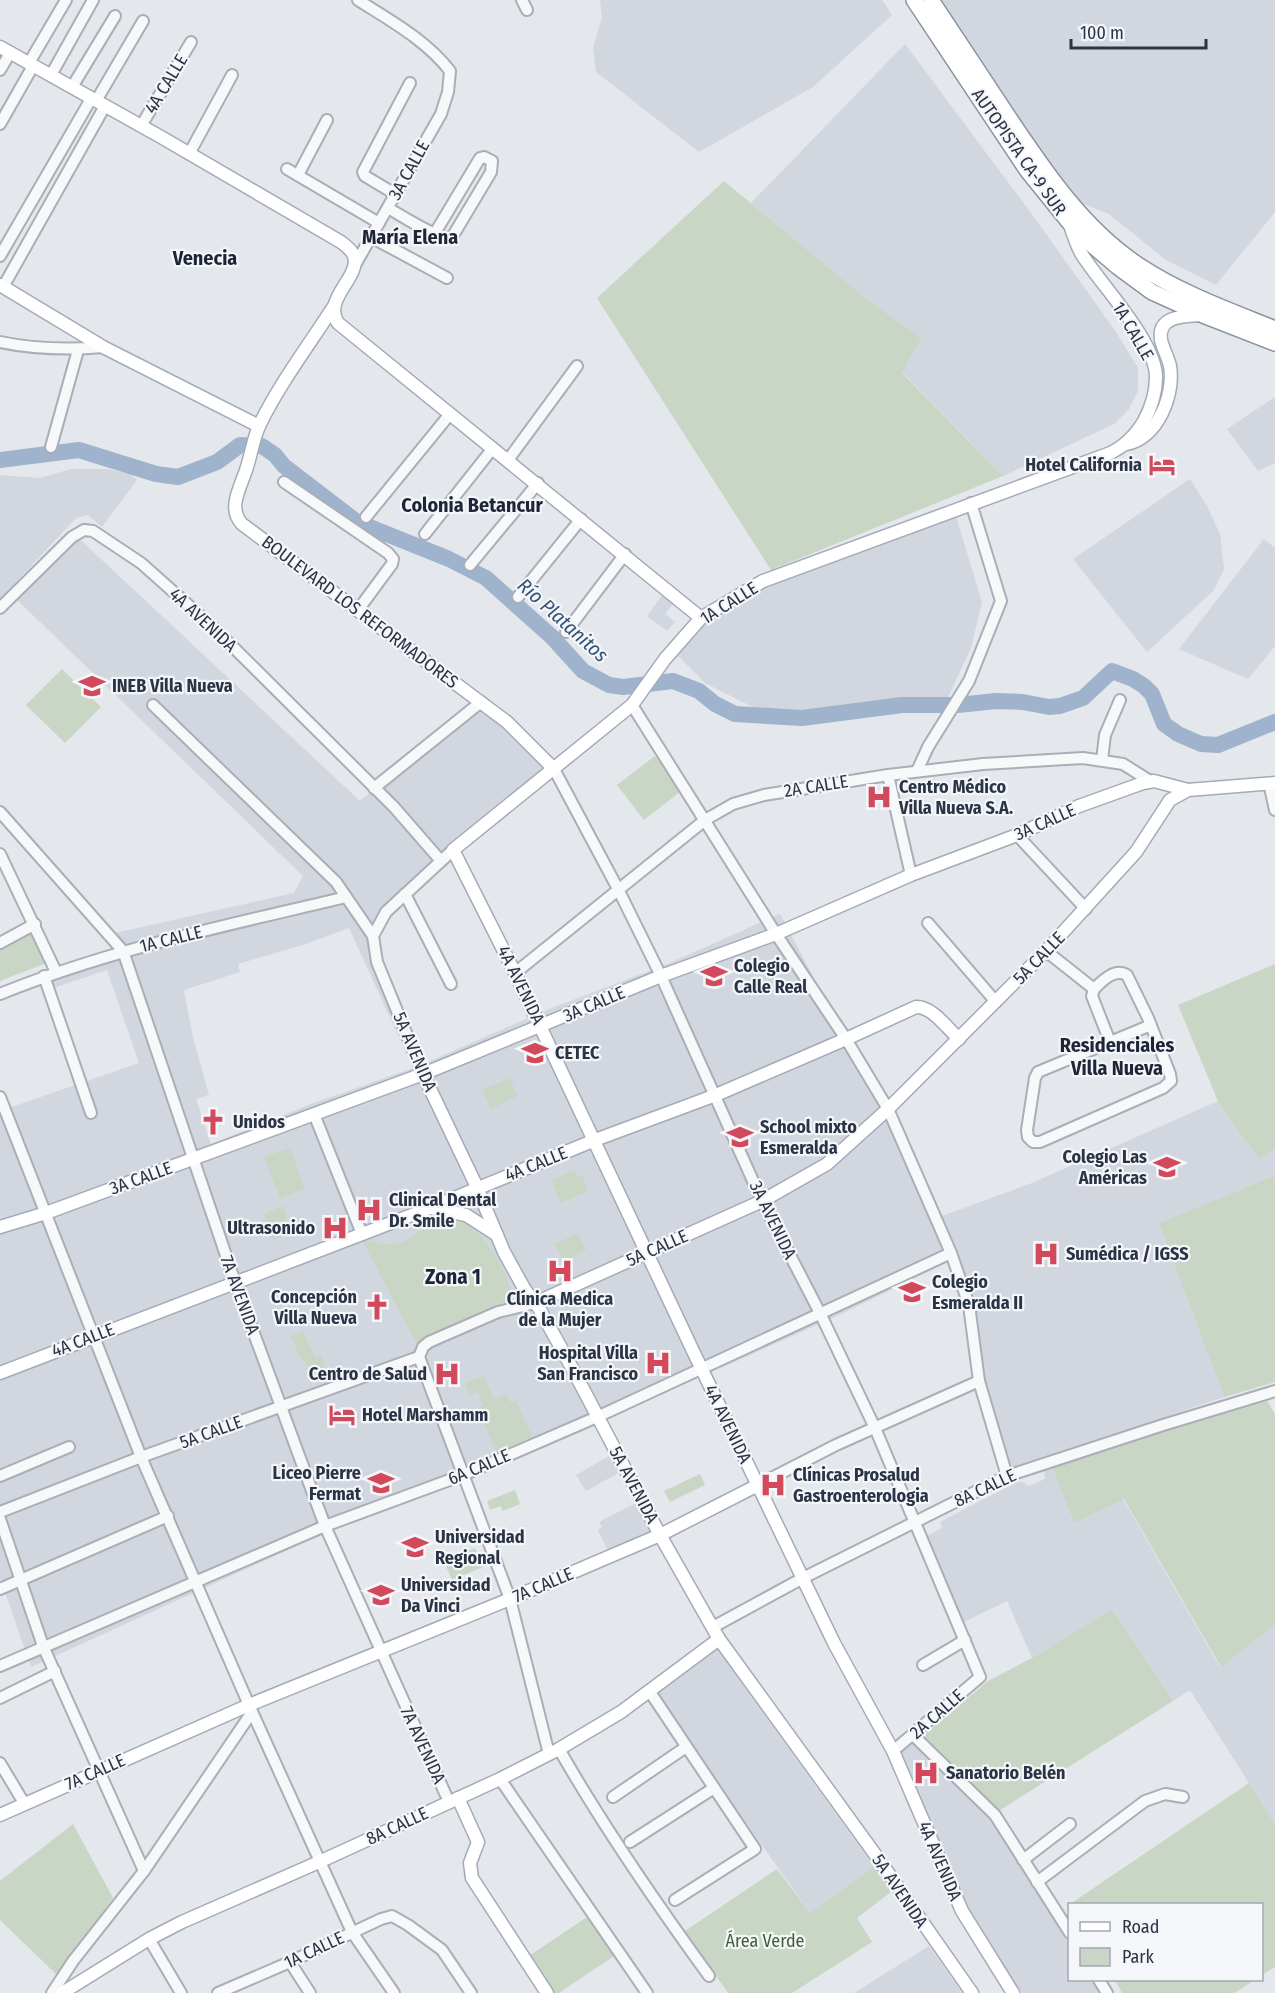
<svg xmlns="http://www.w3.org/2000/svg" width="1275" height="1993" font-family="'Fira Sans Condensed',sans-serif">
	<style>
		.built { fill: #d2d6de; fill-rule: evenodd }
		.green { fill: #c9d6c5 }
		.lines { fill: none; stroke-linecap: round; stroke-linejoin: round }
		.river { stroke: #9fb4cc; stroke-width: 16 }
		.minor-casing { stroke: #a9aeb7; stroke-width: 14 }
		.major-casing { stroke: #a3abb8; stroke-width: 15 }
		.highway-casing { stroke: #8b94a3; stroke-width: 18 }
		.minor { stroke: #f7f8fa; stroke-width: 10 }
		.major { stroke: #fff; stroke-width: 12 }
		.highway { stroke: #fff; stroke-width: 15 }
		.labels { text-anchor: middle; stroke-width: 4.5; stroke-linejoin: round; paint-order: stroke }
		.street-label { font-size: 18px; fill: #2b3445; stroke: #f4f6f9 }
		.poi-label { font-size: 18px; font-weight: bold; fill: #2b3445; stroke: #f4f6f9; text-anchor: start }
		.park-label { font-size: 18px; fill: #3f6138; stroke: #f4f6f9 }
		.neighbourhood-label { font-size: 20px; font-weight: bold; fill: #1d2536; stroke: #f4f6f9 }
		.water-label { font-size: 20px; font-style: italic; fill: #34527a; stroke: #f4f6f9 }
		.quarter-label { font-size: 21px; font-weight: bold; fill: #1d2536; stroke: #f4f6f9 }
	</style>
	<rect width="100%" height="100%" fill="#e4e7ec"/>
	<g class="built">
		<polygon points="600,0 882,0 892,15 813,87 699,152 596,72 593,48 602,17"/>
		<polygon points="930,0 1275,0 1275,212 1216,285 1166,260 1109,214 1081,203"/>
		<polygon points="905,44 1034,217 1116,332 1138,368 1138,391 1129,409 1114,424 1003,476 902,372 920,338 871,302 751,203"/>
		<polygon points="1275,397 1275,463 1258,471 1227,429"/>
		<polygon points="71,469 108,469 130,474 137,480 102,527 88,515 76,518 0,599 0,475 40,478"/>
		<polygon points="1190,479 1207,506 1220,534 1224,569 1214,590 1147,652 1073,559"/>
		<polygon points="955,513 982,602 971,648 945,704 838,721 769,715 705,683 671,649 692,625 765,586"/>
		<path d="M72,532L360,801L487,697L546,765L553,760L556,763L441,853L415,876L381,913L371,949L419,1066L549,1009L665,965L780,914L886,1114L950,1261L835,1317L474,1478L336,1528L31,1667L0,1578V1111L139,1063L107,970L53,988L46,973L120,951L106,935L294,893L303,876L10,593ZM349,928L413,1068L311,1104L211,1144L196,1099L209,1095L193,1038L184,990L240,972L238,964L306,944Z"/>
		<polygon points="1264,539 1275,548 1275,646 1248,679 1179,649"/>
		<polygon points="662,595 673,604 665,614 675,622 667,631 647,616"/>
		<polygon points="1218,1101 1243,1138 1260,1159 1275,1149 1275,1179 1273,1176 1159,1223 1224,1397 1052,1455 1018,1469 1009,1468 984,1379 971,1292 956,1247 942,1216 1032,1183"/>
		<polygon points="611,1455 620,1472 586,1491 576,1475"/>
		<polygon points="1052,1467 1074,1523 1123,1499 1220,1667 1275,1625 1275,1824 1190,1690 1173,1701 1112,1609 1032,1658 1007,1601 964,1622 927,1536 942,1528 940,1522 1017,1482 1023,1482 1029,1486 1045,1479 1044,1470"/>
		<polygon points="636,1503 651,1533 608,1551 598,1530 602,1527 599,1522"/>
		<polygon points="717,1649 874,1867 810,1913 655,1694"/>
		<polygon points="913,1742 991,1816 1069,1940 1070,1980 1094,1980 1102,1993 1022,1993 992,1950 958,1892 900,1753"/>
		<polygon points="929,1946 962,1993 854,1993"/>
	</g>
	<g class="green">
		<polygon points="724,181 871,302 921,338 902,373 1003,476 771,570 597,298"/>
		<polygon points="62,669 101,707 65,743 26,705"/>
		<polygon points="655,756 681,791 644,820 617,785"/>
		<polygon points="34,930 49,962 0,981 0,946"/>
		<polygon points="1275,964 1275,1149 1260,1159 1243,1138 1218,1101 1178,1005"/>
		<polygon points="510,1078 517,1096 491,1109 482,1090"/>
		<polygon points="290,1148 305,1189 280,1198 264,1157"/>
		<polygon points="575,1170 577,1176 582,1175 588,1191 561,1203 551,1180"/>
		<polygon points="1273,1176 1275,1179 1275,1382 1224,1397 1159,1223"/>
		<polygon points="283,1206 287,1217 284,1219 289,1233 273,1240 264,1214"/>
		<path d="M449,1217C483,1224 503,1265 513,1296L512,1300L505,1304L416,1343L362,1240C374,1241 383,1246 395,1244C417,1241 424,1219 449,1217Z"/>
		<polygon points="578,1233 586,1250 563,1261 555,1244"/>
		<polygon points="303,1331 315,1358 321,1355 325,1367 310,1373 305,1361 302,1362 291,1336"/>
		<polygon points="484,1375 494,1399 507,1394 511,1403 516,1401 533,1438 497,1455 478,1407 483,1405 478,1392 470,1395 465,1383"/>
		<polygon points="1267,1401 1275,1414 1275,1625 1221,1667 1124,1499 1074,1523 1052,1467 1163,1428"/>
		<polygon points="700,1474 705,1485 670,1502 664,1491"/>
		<polygon points="515,1490 520,1504 503,1511 500,1506 490,1510 487,1501"/>
		<polygon points="475,1548 483,1567 452,1580 444,1561"/>
		<polygon points="1112,1609 1173,1701 997,1812 925,1741 926,1733 988,1681 1032,1658"/>
		<polygon points="1249,1783 1275,1824 1275,1967 1262,1975 1262,1904 1070,1904"/>
		<polygon points="73,1824 113,1898 58,1976 0,1920 0,1881"/>
		<polygon points="875,1866 892,1891 857,1918 872,1942 792,1993 728,1993 685,1931 777,1869 810,1913"/>
		<polygon points="587,1917 614,1956 559,1993 555,1993 529,1956"/>
		<polygon points="1115,1980 1255,1980 1234,1993 1122,1993"/>
	</g>
	<g class="lines">
		<polyline class="river" points="0,460 79,450 156,474 178,477 217,462 240,445 262,446 275,455 284,466 357,522 449,559 486,578 552,637 583,671 609,685 623,687 673,681 699,691 715,704 735,714 802,718 902,705 958,705 996,701 1023,702 1049,707 1060,706 1083,698 1112,671 1133,679 1144,686 1152,694 1164,724 1178,734 1201,744 1218,745 1275,722"/>
		<g class="minor-casing">
			<g id="minor">
				<polyline points="522,0 527,10"/>
				<polyline points="29,63 66,0"/>
				<polyline points="0,70 10,53"/>
				<polyline points="51,75 93,0"/>
				<polyline points="72,87 115,16"/>
				<polyline points="96,101 143,21"/>
				<polyline points="0,124 33,66"/>
				<polyline points="141,126 191,42"/>
				<polyline points="189,154 232,75"/>
				<polyline points="287,169 379,223"/>
				<polyline points="298,175 327,120"/>
				<polyline points="395,194 365,176 363,172 410,83"/>
				<path d="M388,208C404,217 434,237 451,239L491,172L492,161L484,157L480,158L435,233"/>
				<polyline points="371,237 447,278"/>
				<polyline points="0,256 91,99"/>
				<path d="M355,265L441,114L448,92L450,71C426,40 391,21 358,0"/>
				<polyline points="3,287 105,106"/>
				<path d="M0,342C34,349 69,350 103,347"/>
				<polyline points="51,447 78,350"/>
				<polyline points="508,460 577,366"/>
				<polyline points="284,482 388,553 393,559 392,564 358,610"/>
				<polyline points="366,517 450,414"/>
				<polyline points="425,534 493,448"/>
				<polyline points="470,565 538,483"/>
				<polyline points="518,597 581,519"/>
				<polyline points="0,608 72,537 84,530 93,531 141,563 213,627 394,807 441,861"/>
				<polyline points="566,632 625,554"/>
				<polyline points="153,705 336,882 373,936"/>
				<polyline points="632,705 776,934 846,1039 888,1109 951,1253 969,1305 979,1381 1007,1476"/>
				<polyline points="1102,760 1105,735 1120,700"/>
				<polyline points="554,769 618,889 661,976 762,1201 820,1313 875,1428 980,1677 893,1751"/>
				<polyline points="917,771 928,747 969,681 1001,601 971,503"/>
				<polyline points="888,775 911,875"/>
				<polyline points="1269,783 1275,810"/>
				<polyline points="374,788 481,702"/>
				<polyline points="0,812 123,951 235,1282 325,1526 449,1802"/>
				<polyline points="1017,835 1086,909"/>
				<polyline points="0,854 56,972"/>
				<polyline points="405,894 451,984"/>
				<polyline points="928,923 996,1002"/>
				<polyline points="0,943 35,924"/>
				<polyline points="1046,951 1094,989"/>
				<polyline points="515,973 705,820 733,804 764,795 888,775 983,764 1083,758 1123,764 1150,781"/>
				<polyline points="44,976 91,1113"/>
				<path d="M1094,989C1103,980 1115,968 1127,975L1148,1018L1170,1074L1171,1081L1163,1088L1040,1142H1033L1028,1137L1027,1130L1035,1078L1038,1072L1151,1025"/>
				<polyline points="1094,989 1092,996 1110,1042"/>
				<path d="M0,994C111,949 229,925 346,897"/>
				<polyline points="423,1074 377,962 373,936 386,912 453,850"/>
				<polyline points="0,1097 141,1457 249,1705 352,1932 394,1993"/>
				<polyline points="314,1114 362,1234"/>
				<polyline points="419,1357 510,1599 549,1754"/>
				<polyline points="0,1476 69,1447"/>
				<polyline points="758,1485 836,1445 979,1381"/>
				<polyline points="0,1512 141,1457 413,1359 419,1357 423,1347 429,1342 498,1312 535,1303"/>
				<polyline points="0,1519 43,1646 144,1871"/>
				<polyline points="0,1589 168,1516"/>
				<polyline points="713,1627 803,1578 1007,1476 1163,1425 1275,1391"/>
				<polyline points="923,1665 965,1640"/>
				<polyline points="0,1666 325,1526 463,1475 597,1417 951,1253"/>
				<polyline points="650,1692 755,1849 675,1900"/>
				<polyline points="0,1698 55,1671"/>
				<polyline points="913,1735 995,1815 1070,1933"/>
				<path d="M559,1749C604,1828 656,1903 709,1976"/>
				<polyline points="0,1763 24,1803"/>
				<polyline points="500,1779 647,1993"/>
				<polyline points="613,1797 686,1747"/>
				<polyline points="630,1842 714,1788"/>
				<polyline points="1023,1860 1070,1824"/>
				<polyline points="1037,1882 1145,1801 1165,1794 1183,1797"/>
				<polyline points="149,1939 181,1993"/>
				<polyline points="290,1962 310,1993"/>
				<polyline points="1099,1980 1107,1993"/>
				<polyline points="52,1993 73,1961 144,1871 252,1712"/>
				<polyline points="218,1993 290,1962 381,1919 392,1916 408,1925 442,1950 471,1993"/>
			</g>
		</g>
		<g class="major-casing">
			<g id="major">
				<path d="M0,47L161,137L341,242C346,246 352,250 354,256C361,277 322,299 338,323L701,618"/>
				<polyline points="0,285 103,347 259,426"/>
				<path d="M334,306C309,345 280,383 260,424C253,438 251,457 245,473C239,490 228,509 242,524L507,722L554,769"/>
				<path d="M1126,444C1157,439 1175,395 1170,366C1168,357 1163,349 1161,340C1157,315 1186,316 1202,315"/>
				<polyline points="423,1074 475,1183 504,1252 525,1290 539,1308 571,1366 660,1535 719,1639 877,1857 972,1993"/>
				<polyline points="432,1208 466,1215 497,1235"/>
				<polyline points="0,1227 46,1213 423,1074 661,976 776,934 911,875 1017,835 1079,806 1143,783 1154,781 1188,790 1275,783"/>
				<polyline points="535,1303 762,1201 827,1164 888,1109 1046,951 1136,852 1170,800 1188,790"/>
				<path d="M0,1373L430,1208L595,1140L716,1095L846,1039L916,1007C932,1006 948,1029 959,1039"/>
				<polyline points="458,1798 478,1842 470,1863 472,1878 547,1993"/>
				<polyline points="0,1815 249,1705 510,1599 660,1535 758,1485"/>
				<polyline points="62,1993 149,1939 182,1922 319,1862 500,1779 559,1749 621,1712 719,1639"/>
				<path d="M1013,1993L962,1911L893,1751L834,1643L693,1351L515,973L453,850L632,705L665,659L701,618L763,581L1108,454C1124,447 1135,436 1144,421C1151,408 1156,393 1156,377C1156,341 1100,284 1081,253C1076,244 1073,233 1069,223"/>
			</g>
		</g>
		<g class="highway-casing">
			<g id="highway">
				<polyline points="914,0 1027,170 1069,222 1091,244 1118,267 1152,292 1203,315 1275,343"/>
				<path d="M931,0C957,39 983,79 1009,118C1046,173 1083,228 1138,265C1180,293 1228,310 1275,329"/>
			</g>
		</g>
		<use href="#minor" class="minor"/>
		<use href="#major" class="major"/>
		<use href="#highway" class="highway"/>
	</g>
	<defs>
		<g id="hotel-bare" transform="scale(2.07)"><path d="M-6-4.5h1.5V1H6V5H4.5V3h-9V5H-6ZM-4 0a1.8 1.8 0 1 1 3.6 0ZM.5 0V-2.5h3Q6-2.5 6 0Z" fill="#d1495b" stroke="#f4f6f9" stroke-width="2.5" paint-order="stroke"/></g>
		<g id="school-bare" transform="scale(2.07)"><path d="M0-5L7-2L0 1L-7-2ZM-4 1L0 2.5L4 1V4Q0 6-4 4Z" fill="#d1495b" stroke="#f4f6f9" stroke-width="2.5" paint-order="stroke"/></g>
		<g id="hospital-bare" transform="scale(2.07)"><path d="M-5-5h3v3.5h4V-5h3V5h-3V1.5h-4V5h-3Z" fill="#d1495b" stroke="#f4f6f9" stroke-width="2.5" paint-order="stroke"/></g>
		<g id="church-bare" transform="scale(2.07)"><path d="M-1.2-6h2.4v3.5h3.3v2.4h-3.3V6h-2.4V-.1h-3.3v-2.4h3.3Z" fill="#d1495b" stroke="#f4f6f9" stroke-width="2.5" paint-order="stroke"/></g>
		<g id="university-bare" transform="scale(2.07)"><path d="M0-5L7-2L0 1L-7-2ZM-4 1L0 2.5L4 1V4Q0 6-4 4Z" fill="#d1495b" stroke="#f4f6f9" stroke-width="2.5" paint-order="stroke"/></g>
	</defs>
	<g fill-rule="evenodd">
		<use href="#hotel-bare" x="1162" y="465"/>
		<use href="#school-bare" x="92" y="686"/>
		<use href="#hospital-bare" x="879" y="797"/>
		<use href="#school-bare" x="714" y="976"/>
		<use href="#school-bare" x="535" y="1053"/>
		<use href="#church-bare" x="213" y="1122"/>
		<use href="#university-bare" x="740" y="1137"/>
		<use href="#school-bare" x="1167" y="1167"/>
		<use href="#hospital-bare" x="369" y="1210"/>
		<use href="#hospital-bare" x="335" y="1228"/>
		<use href="#hospital-bare" x="1046" y="1254"/>
		<use href="#hospital-bare" x="560" y="1271"/>
		<use href="#university-bare" x="912" y="1292"/>
		<use href="#church-bare" x="377" y="1307"/>
		<use href="#hospital-bare" x="658" y="1363"/>
		<use href="#hospital-bare" x="447" y="1374"/>
		<use href="#hotel-bare" x="342" y="1415"/>
		<use href="#school-bare" x="381" y="1483"/>
		<use href="#hospital-bare" x="773" y="1485"/>
		<use href="#university-bare" x="415" y="1547"/>
		<use href="#university-bare" x="381" y="1595"/>
		<use href="#hospital-bare" x="926" y="1773"/>
	</g>
	<g class="labels">
		<g class="street-label">
			<text transform="translate(166 84) rotate(-59)" y="6">4A CALLE</text>
			<text transform="translate(1019 152) rotate(55)" y="6">AUTOPISTA CA-9 SUR</text>
			<text transform="translate(409 170) rotate(-61)" y="6">3A CALLE</text>
			<text transform="translate(1133 331) rotate(60)" y="6">1A CALLE</text>
			<text transform="translate(729 603) rotate(-32)" y="6">1A CALLE</text>
			<text transform="translate(360 612) rotate(37)" y="6">BOULEVARD LOS REFORMADORES</text>
			<text transform="translate(203 620) rotate(43)" y="6">4A AVENIDA</text>
			<text transform="translate(816 786) rotate(-9)" y="6">2A CALLE</text>
			<text transform="translate(1045 822) rotate(-24)" y="6">3A CALLE</text>
			<text transform="translate(171 939) rotate(-14)" y="6">1A CALLE</text>
			<text transform="translate(1039 958) rotate(-46)" y="6">5A CALLE</text>
			<text transform="translate(521 985) rotate(64)" y="6">4A AVENIDA</text>
			<text transform="translate(594 1004) rotate(-23)" y="6">3A CALLE</text>
			<text transform="translate(415 1052) rotate(67)" y="6">5A AVENIDA</text>
			<text transform="translate(536 1164) rotate(-22)" y="6">4A CALLE</text>
			<text transform="translate(141 1178) rotate(-20)" y="6">3A CALLE</text>
			<text transform="translate(773 1220) rotate(64)" y="6">3A AVENIDA</text>
			<text transform="translate(657 1248) rotate(-24)" y="6">5A CALLE</text>
			<text transform="translate(240 1295) rotate(70)" y="6">7A AVENIDA</text>
			<text transform="translate(83 1340) rotate(-21)" y="6">4A CALLE</text>
			<text transform="translate(728 1424) rotate(64)" y="6">4A AVENIDA</text>
			<text transform="translate(211 1432) rotate(-20)" y="6">5A CALLE</text>
			<text transform="translate(479 1467) rotate(-23)" y="6">6A CALLE</text>
			<text transform="translate(634 1485) rotate(62)" y="6">5A AVENIDA</text>
			<text transform="translate(985 1488) rotate(-25)" y="6">8A CALLE</text>
			<text transform="translate(543 1585) rotate(-23)" y="6">7A CALLE</text>
			<text transform="translate(937 1714) rotate(-41)" y="6">2A CALLE</text>
			<text transform="translate(423 1745) rotate(65)" y="6">7A AVENIDA</text>
			<text transform="translate(95 1772) rotate(-24)" y="6">7A CALLE</text>
			<text transform="translate(397 1826) rotate(-25)" y="6">8A CALLE</text>
			<text transform="translate(940 1861) rotate(67)" y="6">4A AVENIDA</text>
			<text transform="translate(900 1891) rotate(56)" y="6">5A AVENIDA</text>
			<text transform="translate(314 1950) rotate(-25)" y="6">1A CALLE</text>
		</g>
		<g class="poi-label">
			<text x="1142" y="471" text-anchor="end">Hotel California</text>
			<text x="112" y="692">INEB Villa Nueva</text>
			<text x="899" y="793">Centro Médico<tspan x="899" dy="21">Villa Nueva S.A.</tspan></text>
			<text x="734" y="972">Colegio<tspan x="734" dy="21">Calle Real</tspan></text>
			<text x="555" y="1059">CETEC</text>
			<text x="233" y="1128">Unidos</text>
			<text x="760" y="1133">School mixto<tspan x="760" dy="21">Esmeralda</tspan></text>
			<text x="1147" y="1163" text-anchor="end">Colegio Las<tspan x="1147" dy="21">Américas</tspan></text>
			<text x="389" y="1206">Clinical Dental<tspan x="389" dy="21">Dr. Smile</tspan></text>
			<text x="315" y="1234" text-anchor="end">Ultrasonido</text>
			<text x="1066" y="1260">Sumédica / IGSS</text>
			<text x="932" y="1288">Colegio<tspan x="932" dy="21">Esmeralda II</tspan></text>
			<text x="357" y="1303" text-anchor="end">Concepción<tspan x="357" dy="21">Villa Nueva</tspan></text>
			<text x="560" y="1305" text-anchor="middle">Clínica Medica<tspan x="560" dy="21">de la Mujer</tspan></text>
			<text x="638" y="1359" text-anchor="end">Hospital Villa<tspan x="638" dy="21">San Francisco</tspan></text>
			<text x="427" y="1380" text-anchor="end">Centro de Salud</text>
			<text x="362" y="1421">Hotel Marshamm</text>
			<text x="361" y="1479" text-anchor="end">Liceo Pierre<tspan x="361" dy="21">Fermat</tspan></text>
			<text x="793" y="1481">Clínicas Prosalud<tspan x="793" dy="21">Gastroenterologia</tspan></text>
			<text x="435" y="1543">Universidad<tspan x="435" dy="21">Regional</tspan></text>
			<text x="401" y="1591">Universidad<tspan x="401" dy="21">Da Vinci</tspan></text>
			<text x="946" y="1779">Sanatorio Belén</text>
		</g>
		<g class="park-label">
			<text x="765" y="1947">Área Verde</text>
		</g>
		<g class="neighbourhood-label">
			<text x="410" y="244">María Elena</text>
			<text x="205" y="265">Venecia</text>
			<text x="472" y="512">Colonia Betancur</text>
			<text x="1117" y="1052">Residenciales<tspan x="1117" dy="23">Villa Nueva</tspan></text>
		</g>
		<g class="water-label">
			<text transform="translate(563 620) rotate(42)" y="7">Río Platanitos</text>
		</g>
		<g class="quarter-label">
			<text x="453" y="1284">Zona 1</text>
		</g>
	</g>
	<rect x="1068" y="1903" width="195" height="78" fill="#f4f6f9" stroke="#a4a8b1" stroke-width="1.5"/>
	<rect x="1080" y="1922" width="30" height="9" fill="#ffffff" stroke="#a4a8b1" stroke-width="1.5"/>
	<text x="1122" y="1933" font-size="18" fill="#2b3445">Road</text>
	<rect x="1080" y="1948" width="30" height="18" fill="#c9d6c5" stroke="#a4a8b1" stroke-width="1.5"/>
	<text x="1122" y="1963" font-size="18" fill="#2b3445">Park</text>
	<path d="M1071 39v9h135v-9" fill="none" stroke="#2b3445" stroke-width="3"/>
	<text x="1080" y="39" font-size="18" fill="#2b3445" stroke="#f4f6f9" stroke-width="4.5" paint-order="stroke">100 m</text>
</svg>
